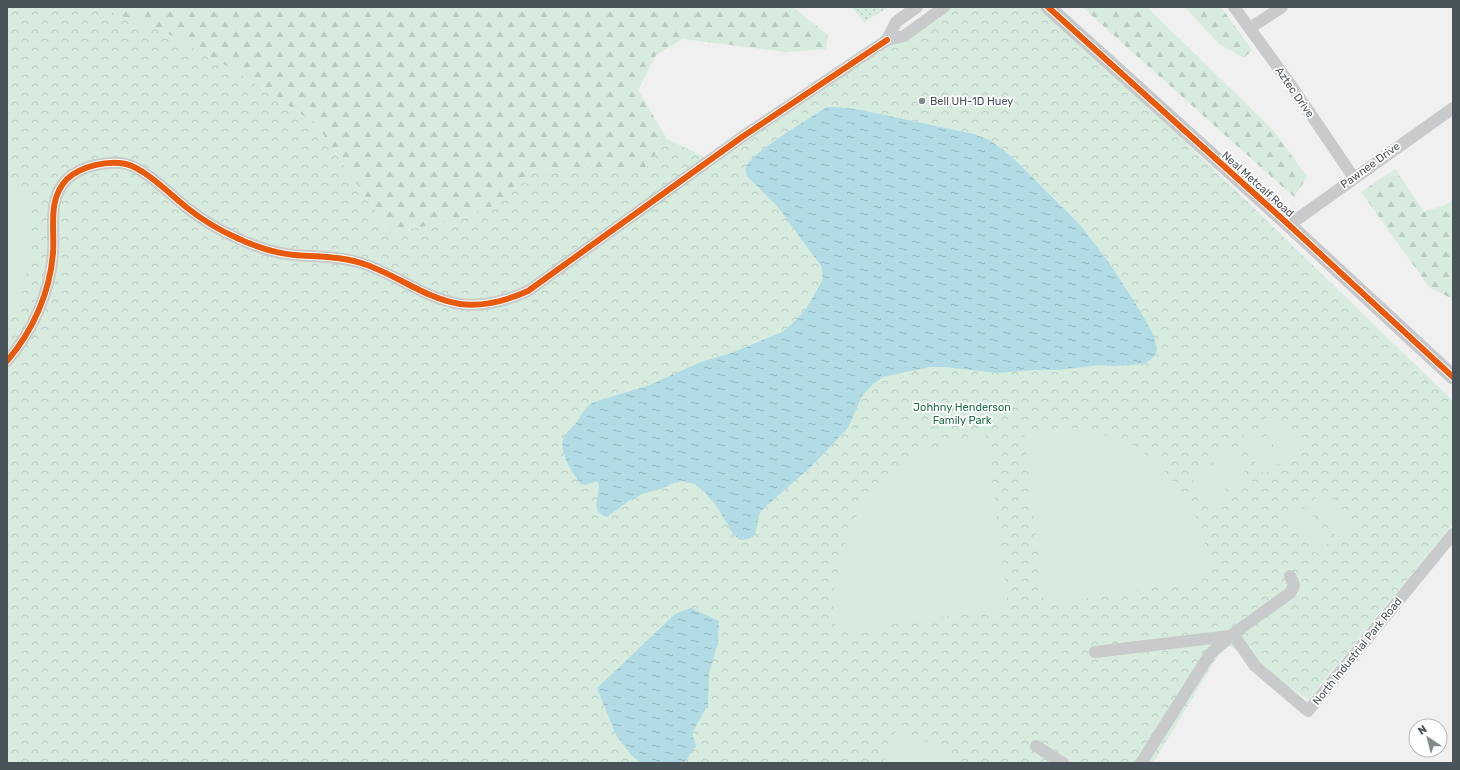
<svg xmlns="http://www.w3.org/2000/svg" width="1460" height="770" font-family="Rubik,sans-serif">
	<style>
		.grass { fill: url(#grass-dots) }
		.forest { fill: url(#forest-firs) }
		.park { fill: url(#park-crowns) }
		.pitch { fill: #d7ecde }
		.water { fill: url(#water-ripples) }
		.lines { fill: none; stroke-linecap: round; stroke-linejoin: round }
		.minor { stroke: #c8cacb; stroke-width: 12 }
		.major { stroke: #c6c8cb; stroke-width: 15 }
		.cycleway-casing { stroke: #fff; stroke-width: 8 }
		.cycleway { stroke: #e8590c; stroke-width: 6 }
		.poi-dot { fill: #838a8e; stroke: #fff; stroke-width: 1.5 }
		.labels { text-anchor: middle; stroke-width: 3.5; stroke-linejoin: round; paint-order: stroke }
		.street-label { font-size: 11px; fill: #49535a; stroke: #fff }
		.poi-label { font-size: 11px; fill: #49535a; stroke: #fff; text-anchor: start }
		.park-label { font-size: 11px; fill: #237248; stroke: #fff }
	</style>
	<defs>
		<pattern id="grass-dots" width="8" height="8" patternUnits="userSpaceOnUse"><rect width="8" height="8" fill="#d7ecde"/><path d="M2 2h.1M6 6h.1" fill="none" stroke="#baccc1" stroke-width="1.8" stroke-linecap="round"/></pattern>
		<pattern id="forest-firs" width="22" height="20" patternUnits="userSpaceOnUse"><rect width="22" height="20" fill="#d7ecde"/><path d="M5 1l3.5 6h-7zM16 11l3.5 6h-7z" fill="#baccc1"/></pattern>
		<pattern id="park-crowns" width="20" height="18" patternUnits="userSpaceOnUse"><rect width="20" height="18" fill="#d7ecde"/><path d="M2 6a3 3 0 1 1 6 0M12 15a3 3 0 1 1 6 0" fill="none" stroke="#baccc1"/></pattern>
		<pattern id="water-ripples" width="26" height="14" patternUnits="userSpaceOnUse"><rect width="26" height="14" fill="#b1dce6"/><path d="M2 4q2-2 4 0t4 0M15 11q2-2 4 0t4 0" fill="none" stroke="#92b5bd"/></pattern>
	</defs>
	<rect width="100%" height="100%" fill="#f0f0f0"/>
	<polygon class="grass" points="851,7 889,7 864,22"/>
	<g class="forest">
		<polygon points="98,7 793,7 828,35 826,49 786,52 683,39 656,55 638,90 667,139 642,173 598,167 539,169 493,206 453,221 390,233 316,124 232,69 168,34"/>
		<polygon points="1082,7 1147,7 1274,131 1307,177 1294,197"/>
		<polygon points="1185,7 1221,7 1252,50 1244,58 1219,44"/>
		<polygon points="1395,169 1424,212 1445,205 1453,200 1453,299 1430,288 1361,192"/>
	</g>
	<polygon class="park" points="7,7 98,7 168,34 232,69 316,124 390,233 453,221 493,206 538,169 598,167 642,173 667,139 711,160 944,7 1046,7 1453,401 1453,524 1308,700 1230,646 1219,654 1153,763 7,763"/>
	<g class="pitch">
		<path d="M26,187C28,196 30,205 31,214C34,243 26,298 7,321V191Z"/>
		<polygon points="1274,412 1300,446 1284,459 1258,424"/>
		<polygon points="1078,428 1108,436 1131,444 1159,464 1180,489 1196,516 1205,543 1210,578 1044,606 1024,429"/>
		<polygon points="1253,428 1280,462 1264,474 1238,440"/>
		<polygon points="986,433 1008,607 836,633 833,599 840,561 849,534 861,507 884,479 912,457 955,441"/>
		<polygon points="1227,448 1253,482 1237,494 1211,460"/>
		<polygon points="1206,463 1232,498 1216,510 1190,476"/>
		<polygon points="1326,491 1352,525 1337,537 1310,503"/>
		<polygon points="1306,506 1332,541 1316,553 1290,518"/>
		<polygon points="897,730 945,749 963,763 882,763"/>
	</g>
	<g class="water">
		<path d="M827,107H834L856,109L974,134L991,141L1011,156L1080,225L1110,264L1142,314L1154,336L1157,349L1155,356L1148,361L1143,364L1114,366L1102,365L1057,370H1035L997,373L943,367H929L883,377L872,385L862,396L848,428L813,465L762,510L759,515L755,535L751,538L744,540H740L733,534L717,507L704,491L694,484L682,481L671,484L661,489L645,493L630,500L607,517C589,513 600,495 599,483L597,481L585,485L581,484C573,474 557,450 564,437C567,431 573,428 576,423C582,415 585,406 594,402L647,386L701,362L731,353L782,332L789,327L806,309L822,281L823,274L821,266L778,207L747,176C746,173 745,170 746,167C751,153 813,116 827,107Z"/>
		<polygon points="691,608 719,621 718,643 709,673 708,705 692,733 696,746 684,763 641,763 631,755 616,735 597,688 675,614"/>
	</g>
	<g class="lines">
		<g class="minor">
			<polyline points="1234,7 1293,88 1354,178"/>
			<polyline points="1250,28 1282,7"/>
			<polyline points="887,40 896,22 917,7"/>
			<polyline points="1289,225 1453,108"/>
			<path d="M7,361C33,331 50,292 53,253C55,227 47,200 67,179C81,166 108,160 126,164C144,168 171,195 186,207C201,219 219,230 237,238C254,246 275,253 294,255C318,257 343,256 367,265C398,276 427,299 460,304C484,307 506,301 528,291L742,137L887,40L904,36L944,7"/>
			<polyline points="1233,634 1290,593 1294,585 1290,576"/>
			<polyline points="1095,652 1230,636"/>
			<polyline points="1036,746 1063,763"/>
			<polyline points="1141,763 1210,654 1233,634 1255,666 1308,711 1453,534"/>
		</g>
		<polyline class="major" points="1048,7 1289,225 1453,377"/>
		<g class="cycleway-casing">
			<g id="cycleway">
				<polyline points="1048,7 1289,225 1453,377"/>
				<path d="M7,361C33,331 50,292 53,253C55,227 47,200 67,179C81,166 108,160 126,164C144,168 171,195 186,207C201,219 219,230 237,238C254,246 275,253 294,255C318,257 343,256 367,265C398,276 427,299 460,304C484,307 506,301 528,291L742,137L887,40"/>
			</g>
		</g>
		<use href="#cycleway" class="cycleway"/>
	</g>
	<circle class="poi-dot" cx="922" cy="101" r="4"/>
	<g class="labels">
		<g class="street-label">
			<text transform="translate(1295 92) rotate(55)" y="4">Aztec Drive</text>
			<text transform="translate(1370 165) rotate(-36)" y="4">Pawnee Drive</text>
			<text transform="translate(1258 184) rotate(42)" y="4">Neal Metcalf Road</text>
			<text transform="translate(1357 651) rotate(-51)" y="4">North Industrial Park Road</text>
		</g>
		<g class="poi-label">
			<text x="930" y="105">Bell UH-1D Huey</text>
		</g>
		<g class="park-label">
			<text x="962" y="411">Johhny Henderson<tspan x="962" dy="13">Family Park</tspan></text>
		</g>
	</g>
	<rect width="1460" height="770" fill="none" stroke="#49535a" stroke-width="16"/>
	<g transform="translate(1428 738) rotate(325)"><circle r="19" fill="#ffffff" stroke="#b6babd"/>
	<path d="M0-3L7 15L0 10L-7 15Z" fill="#838a8e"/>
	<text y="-6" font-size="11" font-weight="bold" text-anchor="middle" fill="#49535a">N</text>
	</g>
</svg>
